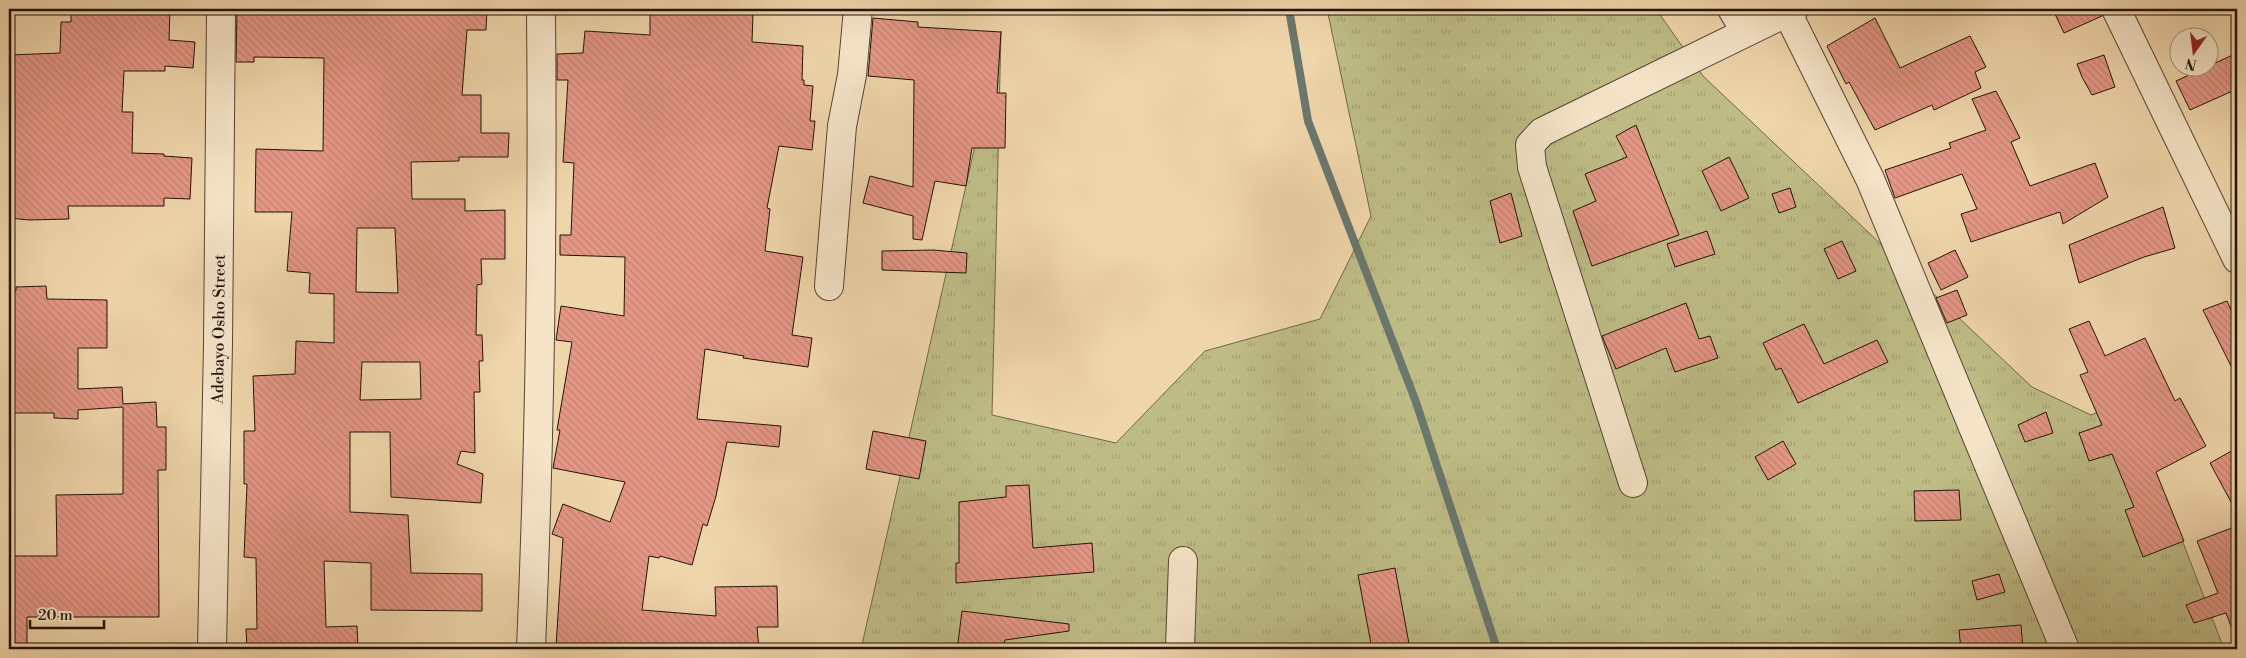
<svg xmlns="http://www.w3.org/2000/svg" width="2246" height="658" font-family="'Libre Bodoni',serif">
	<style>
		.grass { fill: url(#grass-tufts); stroke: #706847 }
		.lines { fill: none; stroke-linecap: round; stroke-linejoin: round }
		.stream { stroke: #6b766d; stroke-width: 8 }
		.building { fill: url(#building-back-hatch); stroke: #221309; fill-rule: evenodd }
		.minor-casing { stroke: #554431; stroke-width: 30 }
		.minor { stroke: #f5e4c8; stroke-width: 28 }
		.labels { text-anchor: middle; stroke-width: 5; stroke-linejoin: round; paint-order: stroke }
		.street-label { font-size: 16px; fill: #221309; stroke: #f5e4c8 }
	</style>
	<defs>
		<pattern id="grass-tufts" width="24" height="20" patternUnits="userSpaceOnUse" patternTransform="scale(1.25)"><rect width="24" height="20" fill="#bebc85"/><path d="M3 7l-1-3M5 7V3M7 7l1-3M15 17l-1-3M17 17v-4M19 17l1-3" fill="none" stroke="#a3a172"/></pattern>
		<pattern id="building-back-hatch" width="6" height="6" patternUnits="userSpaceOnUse" patternTransform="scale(1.25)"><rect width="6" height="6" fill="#e59785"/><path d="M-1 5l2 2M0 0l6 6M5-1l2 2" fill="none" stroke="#c48172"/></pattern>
	</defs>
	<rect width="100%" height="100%" fill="#efd5aa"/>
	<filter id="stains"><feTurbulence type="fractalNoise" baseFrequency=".004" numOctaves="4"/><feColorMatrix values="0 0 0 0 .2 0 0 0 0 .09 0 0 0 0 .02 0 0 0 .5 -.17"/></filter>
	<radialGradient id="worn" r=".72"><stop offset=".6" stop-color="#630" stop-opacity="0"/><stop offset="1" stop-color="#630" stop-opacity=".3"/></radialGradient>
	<polygon class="grass" points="1327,9 1656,9 1703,76 2032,387 2091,415 2119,403 2167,501 2224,649 861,649 1001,31 992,415 1116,443 1205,351 1320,319 1371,216"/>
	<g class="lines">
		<polyline class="stream" points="1289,9 1308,121 1416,402 1497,649"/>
	</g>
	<g class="building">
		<polygon points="71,9 170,9 169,40 195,42 193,68 165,66 165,71 124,71 122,112 133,112 132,153 164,154 164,156 192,158 190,199 164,198 164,206 68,206 69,219 29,220 9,218 11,83 9,83 9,55 60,53 61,22 71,22"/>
		<path d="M237,9H487L486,30H467L462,95H481V133H509L508,157H459V161L411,162L412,199H465V211L505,210V259H481L482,284L477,285L476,335H482L483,361H479L480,392H474L475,453L461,451L457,464L483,474L481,503L391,497L390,432H350V512L408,515L411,573L482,574V611L371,610V563L324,561L326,627L357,626L358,649H247L246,629H257L256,558L244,557L247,484H244V431H255L253,376L295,374L296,341L334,343V294L309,293L310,273L287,271L292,212H255L256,149L323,151L324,58L254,57V62H236ZM357,228H395L398,293L356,292ZM362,362H420L421,399L360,400Z"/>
		<polygon points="650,9 711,9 711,13 753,13 752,42 803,46 802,80 804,80 804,85 813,86 810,121 815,121 812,150 779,146 767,208 770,209 765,251 803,257 792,335 812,338 808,367 743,358 744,356 705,349 697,419 781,426 779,447 727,442 716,496 707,526 703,524 692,565 660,556 659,558 649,556 642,610 716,616 715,587 777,586 778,627 757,627 759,649 624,649 556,646 563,538 552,534 563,504 610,522 625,482 553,468 560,430 557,430 572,342 556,340 561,306 624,316 625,257 560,255 560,235 571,235 574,163 563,162 568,80 557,80 557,54 583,53 585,31 650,35"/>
		<polygon points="2068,9 2101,9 2102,16 2064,33 2055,14"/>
		<polygon points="873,18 918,22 918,27 1001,32 997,93 1006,93 1005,148 972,148 966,186 935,181 922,240 913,239 913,216 863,203 870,176 913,187 914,80 868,76"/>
		<polygon points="1875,18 1900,68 1970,36 1986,67 1975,72 1981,88 1934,110 1932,105 1875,130 1849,82 1846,84 1827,46"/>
		<polygon points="2237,53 2237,89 2190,110 2176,81"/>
		<polygon points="2104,55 2115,87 2092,95 2082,77 2077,64"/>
		<polygon points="1996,91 2020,138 2011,142 2030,186 2095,163 2108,197 2063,224 2060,212 1971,242 1961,214 1977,209 1962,174 1895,198 1885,170 1951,148 1949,143 1986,130 1972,99"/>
		<polygon points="1636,125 1679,235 1592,266 1573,211 1596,201 1585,174 1627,157 1616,136"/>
		<polygon points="1729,157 1749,198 1721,211 1702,171"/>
		<polygon points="1790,188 1796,207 1779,213 1772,194"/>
		<polygon points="1511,193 1522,236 1500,243 1490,201"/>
		<polygon points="2163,207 2175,248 2144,257 2079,283 2069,245"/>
		<polygon points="1707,231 1715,254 1675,267 1667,244"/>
		<polygon points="1842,241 1856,271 1838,279 1824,249"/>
		<polygon points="933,250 967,253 966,273 882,270 882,251"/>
		<polygon points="1955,250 1968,277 1941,290 1928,263"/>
		<polygon points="46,286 47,299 107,300 107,348 78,348 78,389 122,387 123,404 156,402 157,427 166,427 166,470 158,470 159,617 27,617 27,649 9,649 9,556 57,556 56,495 123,494 123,407 78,410 78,419 54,418 54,413 9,413 9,291 16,291 16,287"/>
		<polygon points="1957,290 1967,315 1947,323 1936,298"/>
		<polygon points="2227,301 2237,323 2237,378 2203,310"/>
		<polygon points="1686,303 1699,339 1710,336 1718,358 1675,372 1666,348 1616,369 1602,336"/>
		<polygon points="2089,321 2105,356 2145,338 2175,401 2180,398 2206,446 2156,472 2184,541 2143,557 2125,510 2134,507 2112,454 2089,461 2079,433 2102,425 2080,375 2088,372 2069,329"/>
		<polygon points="1804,324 1824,364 1877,340 1888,362 1798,403 1781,368 1776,370 1763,343"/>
		<polygon points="2046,412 2053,433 2025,442 2018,425"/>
		<polygon points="873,431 926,441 919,479 866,469"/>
		<polygon points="1783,441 1796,464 1768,480 1755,457"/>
		<polygon points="2237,448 2237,513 2210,463"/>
		<polygon points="1029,485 1033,548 1092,543 1094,572 956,583 956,563 959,563 959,502 1006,497 1006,486"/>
		<polygon points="1959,490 1961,520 1915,521 1914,491"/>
		<polygon points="2237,526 2237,639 2236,639 2226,613 2194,623 2186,605 2218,593 2197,541"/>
		<polygon points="1395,568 1410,649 1372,649 1358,575"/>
		<polygon points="1999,574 2005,592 1977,600 1972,581"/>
		<polygon points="962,611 1069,624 1069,631 1005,640 1003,649 958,643"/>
		<polygon points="2021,625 2023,649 1961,649 1959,630"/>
	</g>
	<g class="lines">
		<g class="minor-casing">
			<g id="minor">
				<polyline points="1732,9 1745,31"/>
				<polyline points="2116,9 2237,259"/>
				<polyline points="1787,12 1870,179 2065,649"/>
				<polyline points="829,286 842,126 852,75 858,9"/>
				<polyline points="1633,483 1532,167 1530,145 1542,132 1794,9"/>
				<path id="s1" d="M212,649L218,344L221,9"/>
				<path d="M531,649C540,436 543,222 541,9"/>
				<polyline points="1180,649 1183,561"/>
			</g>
		</g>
		<use href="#minor" class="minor"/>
	</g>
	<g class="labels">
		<g class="street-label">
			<text dy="6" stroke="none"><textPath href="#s1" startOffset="320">Adebayo Osho Street</textPath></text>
		</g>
	</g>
	<rect width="2246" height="658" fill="none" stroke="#efd5aa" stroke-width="30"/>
	<rect x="10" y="10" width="2226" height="638" fill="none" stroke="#221309" stroke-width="2.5"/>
	<rect x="15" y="15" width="2216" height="628" fill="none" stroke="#221309"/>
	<g transform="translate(2194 52) rotate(194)"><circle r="24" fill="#f5e4c8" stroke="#a1907c"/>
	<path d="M0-4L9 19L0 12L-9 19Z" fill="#8f2418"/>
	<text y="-8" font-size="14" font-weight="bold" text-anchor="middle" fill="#221309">N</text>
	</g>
	<path d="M30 620v8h74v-8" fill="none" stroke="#221309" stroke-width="2.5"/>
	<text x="38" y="620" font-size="15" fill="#221309" stroke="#f5e4c8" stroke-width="4" paint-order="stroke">20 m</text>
	<rect width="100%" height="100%" filter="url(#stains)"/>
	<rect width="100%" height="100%" fill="url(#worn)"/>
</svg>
